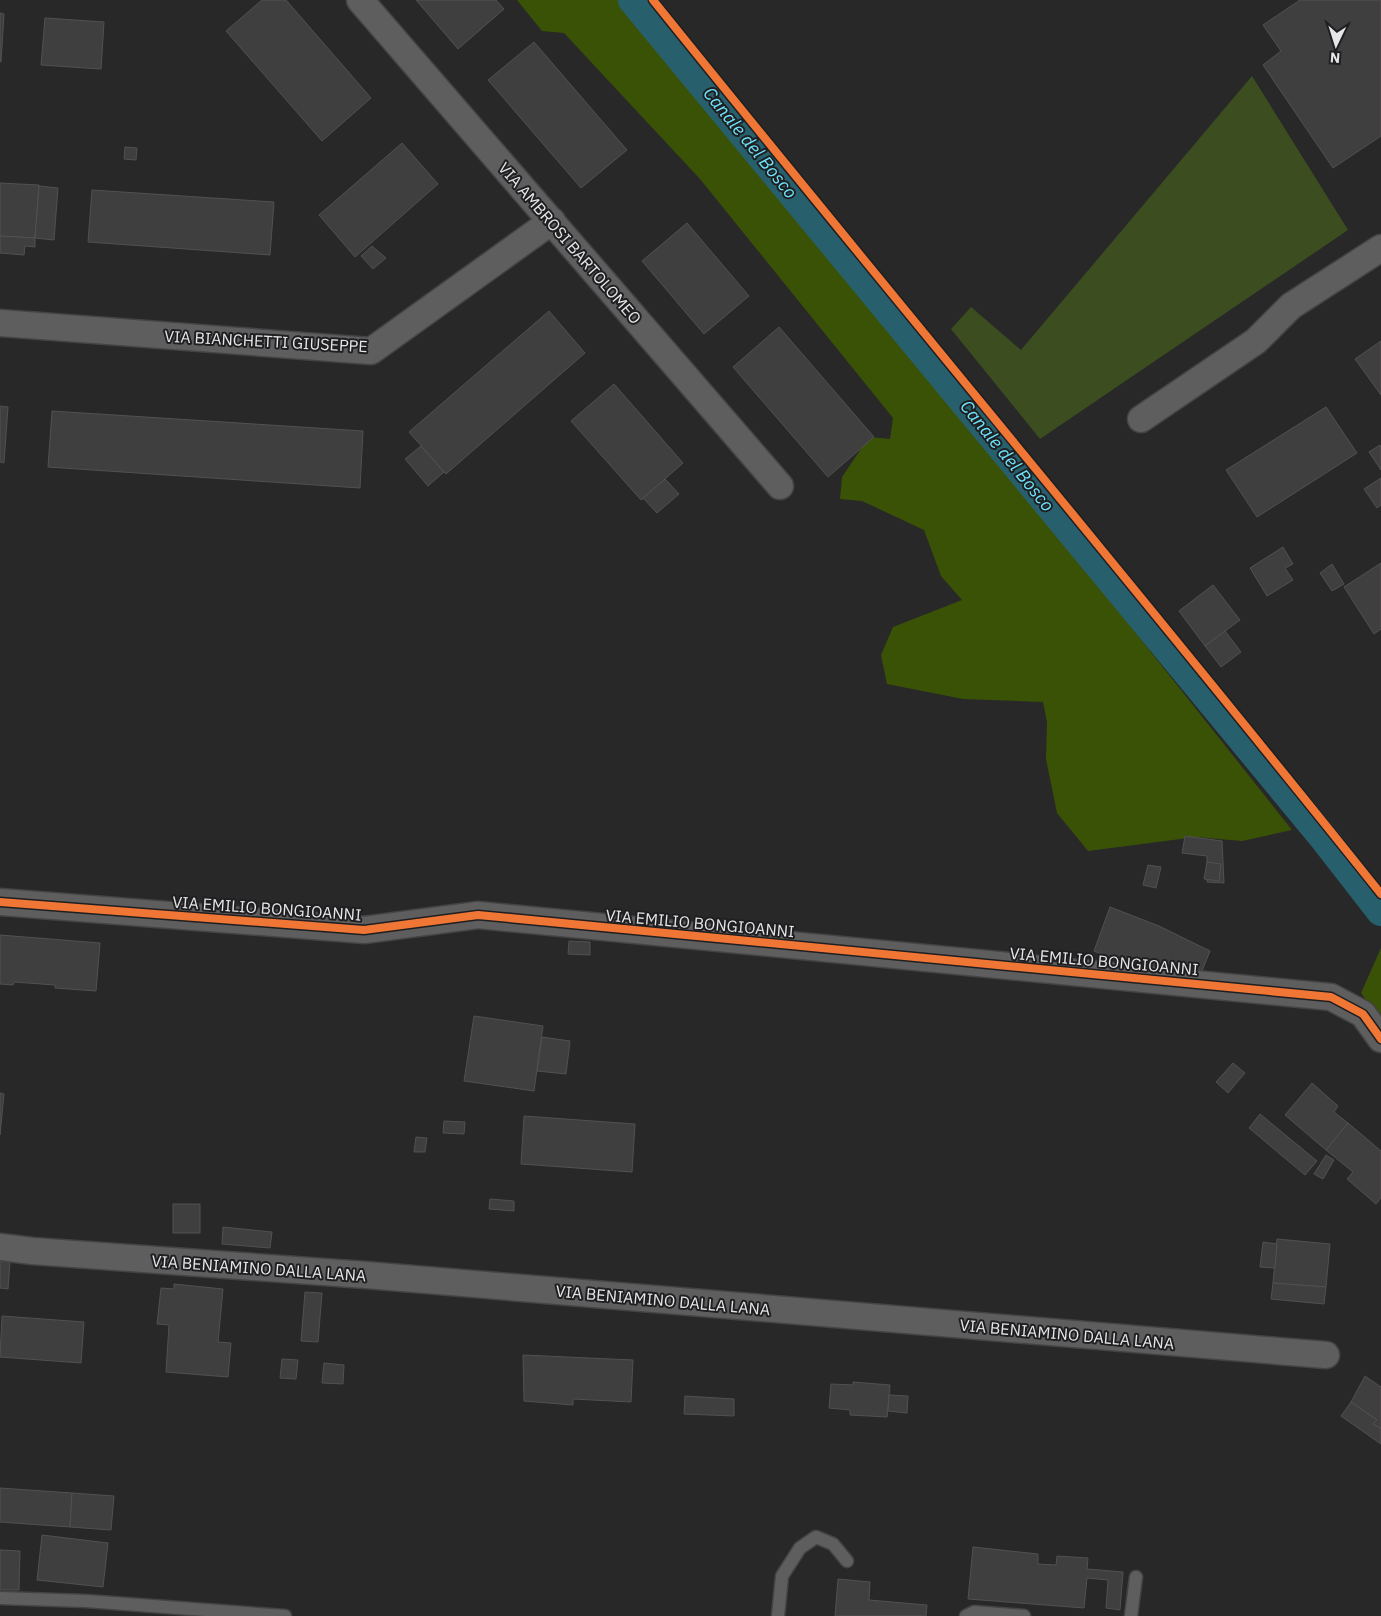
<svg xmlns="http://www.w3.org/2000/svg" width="1381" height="1616" font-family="'IBM Plex Sans',sans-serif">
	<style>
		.green { fill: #3c4e1f }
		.forest { fill: #3a5206 }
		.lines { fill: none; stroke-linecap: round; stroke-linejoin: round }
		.canal { stroke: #27606c; stroke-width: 30 }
		.building { fill: #403f3f; stroke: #525151 }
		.service-casing { stroke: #444345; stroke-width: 15 }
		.minor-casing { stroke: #444345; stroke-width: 29 }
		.service { stroke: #5e5e5f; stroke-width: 12 }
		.minor { stroke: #5e5e5f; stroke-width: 26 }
		.cycleway-casing { stroke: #1f1e20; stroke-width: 11 }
		.cycleway { stroke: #f07635; stroke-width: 8 }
		.labels { text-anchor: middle; stroke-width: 4; stroke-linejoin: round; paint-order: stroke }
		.street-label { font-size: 16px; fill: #e6e5e7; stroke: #1f1e20 }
		.water-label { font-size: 18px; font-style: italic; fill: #6ce3fc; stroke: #1f1e20 }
	</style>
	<rect width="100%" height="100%" fill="#282829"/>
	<polygon class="green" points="1252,76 1348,230 1040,439 951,329 971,307 1021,350"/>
	<g class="forest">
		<polygon points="517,0 625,0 678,65 777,195 895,329 1292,830 1242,841 1196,837 1088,851 1057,813 1046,759 1047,722 1043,702 963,699 887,684 881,655 893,627 962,600 941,576 924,530 862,501 840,499 842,477 869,437 890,439 893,418 700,179 564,33 542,31"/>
		<polygon points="1381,948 1381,1020 1361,993"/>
	</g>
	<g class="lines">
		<polyline class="canal" points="633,0 1325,839 1381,911"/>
	</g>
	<g class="building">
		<polygon points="262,0 286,0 371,98 322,141 226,31"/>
		<polygon points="416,0 496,0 504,9 458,49"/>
		<polygon points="1300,0 1381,0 1381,136 1333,168 1263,65 1281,51 1263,25"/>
		<polygon points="0,13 4,14 1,62 0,62"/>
		<polygon points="45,18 104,22 101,69 41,65"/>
		<polygon points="534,42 627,150 581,188 488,80"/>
		<polygon points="402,143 438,184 355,257 319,215"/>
		<polygon points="125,147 137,148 136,160 124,159"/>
		<polygon points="0,183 39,185 35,238 0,236"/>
		<polygon points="39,186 58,188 54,240 35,238"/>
		<polygon points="92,190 274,202 270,255 88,242"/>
		<polygon points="687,223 749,296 704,334 642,261"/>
		<polygon points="0,236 35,238 35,247 25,246 24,255 0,253"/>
		<polygon points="372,246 386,258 373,269 361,256"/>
		<polygon points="549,311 585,353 446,474 409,432"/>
		<polygon points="779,327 874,437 828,477 733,367"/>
		<polygon points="1381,341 1381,395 1355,359"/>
		<polygon points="614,384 683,463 641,500 571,421"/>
		<polygon points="0,406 8,407 4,463 0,462"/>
		<polygon points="1326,407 1357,453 1257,517 1226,470"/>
		<polygon points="52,411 363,431 360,488 48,467"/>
		<polygon points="1380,445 1381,448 1381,470 1369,452"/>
		<polygon points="421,446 444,472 428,486 405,459"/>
		<polygon points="1381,478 1381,505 1377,508 1364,489"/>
		<polygon points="665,479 679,494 657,513 643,498"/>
		<polygon points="1283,547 1293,564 1285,568 1293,580 1267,596 1250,568"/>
		<polygon points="1381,563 1381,629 1374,634 1344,587"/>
		<polygon points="1332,564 1344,584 1332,591 1320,573"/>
		<polygon points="1213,585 1240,620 1205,646 1179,611"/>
		<polygon points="1225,631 1241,652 1221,667 1205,646"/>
		<polygon points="1185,836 1222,841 1224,883 1207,882 1207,856 1182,853"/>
		<polygon points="1207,862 1221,864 1219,881 1204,879"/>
		<polygon points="1148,865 1161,867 1156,888 1143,885"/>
		<polygon points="1110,907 1159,926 1210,951 1202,971 1197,976 1182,974 1160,965 1157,971 1142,970 1094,951"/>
		<polygon points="0,935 100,943 96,991 55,988 55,985 14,982 13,985 0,984"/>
		<polygon points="569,941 590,942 590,955 568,954"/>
		<polygon points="474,1016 543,1026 534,1091 464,1081"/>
		<polygon points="542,1037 570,1041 566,1074 537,1071"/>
		<polygon points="1233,1063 1245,1073 1228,1093 1216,1082"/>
		<polygon points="1312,1083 1338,1106 1334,1112 1348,1123 1326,1150 1285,1115"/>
		<polygon points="0,1093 4,1094 0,1135"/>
		<polygon points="1260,1114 1317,1161 1305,1175 1249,1128"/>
		<polygon points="524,1116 635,1124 632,1172 521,1164"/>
		<polygon points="444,1121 465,1122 464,1134 443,1133"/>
		<polygon points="1348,1123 1381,1151 1381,1198 1376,1204 1347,1179 1353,1172 1326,1150"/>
		<polygon points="416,1137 427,1138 425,1152 414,1152"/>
		<polygon points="1326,1155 1334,1160 1323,1179 1314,1174"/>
		<polygon points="490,1199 514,1201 514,1211 489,1209"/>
		<rect x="173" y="1204" width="27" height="29"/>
		<polygon points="223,1227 272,1232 270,1248 222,1244"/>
		<polygon points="1277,1239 1330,1244 1326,1287 1273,1283"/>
		<polygon points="1263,1242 1277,1244 1275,1268 1260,1267"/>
		<polygon points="0,1261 10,1262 8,1289 0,1288"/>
		<polygon points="1273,1283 1326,1287 1324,1304 1271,1299"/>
		<polygon points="174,1284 223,1289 218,1342 231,1343 228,1377 166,1372 169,1325 157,1324 161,1288 174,1289"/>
		<polygon points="305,1292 322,1293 318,1342 301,1341"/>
		<polygon points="2,1316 84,1322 81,1363 0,1357"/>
		<polygon points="523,1355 633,1360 631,1402 573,1399 573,1405 524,1401"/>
		<polygon points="282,1359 298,1360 296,1379 280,1378"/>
		<polygon points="324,1363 344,1365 343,1384 322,1383"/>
		<polygon points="1365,1376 1381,1387 1381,1429 1373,1424 1377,1420 1351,1402"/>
		<polygon points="853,1382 890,1385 887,1417 850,1415 850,1410 829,1408 831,1384 853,1385"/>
		<polygon points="889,1395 908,1396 907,1413 888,1411"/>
		<polygon points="685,1396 734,1399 734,1416 684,1414"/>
		<polygon points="1351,1402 1377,1420 1373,1424 1381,1429 1381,1444 1341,1416"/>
		<polygon points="0,1488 72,1493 70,1527 0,1522"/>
		<polygon points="72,1493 114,1496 111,1530 70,1527"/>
		<polygon points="42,1535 108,1543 103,1587 37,1580"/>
		<polygon points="973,1547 1038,1554 1038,1564 1056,1565 1057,1556 1088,1558 1087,1569 1123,1572 1120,1610 1106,1608 1108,1580 1087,1578 1084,1608 968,1599"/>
		<polygon points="0,1550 20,1551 19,1590 0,1590"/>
		<polygon points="838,1579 870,1582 869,1600 927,1605 926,1616 835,1616"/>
	</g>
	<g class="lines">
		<g class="service-casing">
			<g id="service">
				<polyline points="0,1598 86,1601 285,1616"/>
				<polyline points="778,1616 782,1576 800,1548 816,1537 833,1544 847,1561"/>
				<polyline points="966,1616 974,1612 1024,1616"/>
				<polyline points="1131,1616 1136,1577"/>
			</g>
		</g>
		<g class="minor-casing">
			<g id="minor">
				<polyline points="360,0 780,486"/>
				<polyline points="0,323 371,351 552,221"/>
				<polyline points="1141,419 1256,341 1291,306 1381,248"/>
				<polyline points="0,902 364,930 478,915 1331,997 1363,1014 1381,1039"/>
				<polyline points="0,1247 32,1251 366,1275 1326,1355"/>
			</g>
		</g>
		<use href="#service" class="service"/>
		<use href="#minor" class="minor"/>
		<g class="cycleway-casing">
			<g id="cycleway">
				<path d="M653,0C894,300 1141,593 1381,894"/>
				<polyline points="0,902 364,930 478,915 1331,997 1363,1014 1381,1039"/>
			</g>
		</g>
		<use href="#cycleway" class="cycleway"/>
	</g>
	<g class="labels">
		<g class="street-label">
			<text transform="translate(570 243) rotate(49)" y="6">VIA AMBROSI BARTOLOMEO</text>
			<text transform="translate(266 341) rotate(3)" y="6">VIA BIANCHETTI GIUSEPPE</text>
			<text transform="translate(267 908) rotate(4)" y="6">VIA EMILIO BONGIOANNI</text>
			<text transform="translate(700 923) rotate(5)" y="6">VIA EMILIO BONGIOANNI</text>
			<text transform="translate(1104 961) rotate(5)" y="6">VIA EMILIO BONGIOANNI</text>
			<text transform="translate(259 1268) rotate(4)" y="6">VIA BENIAMINO DALLA LANA</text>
			<text transform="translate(663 1300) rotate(5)" y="6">VIA BENIAMINO DALLA LANA</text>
			<text transform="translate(1067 1334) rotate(5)" y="6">VIA BENIAMINO DALLA LANA</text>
		</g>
		<g class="water-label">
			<text transform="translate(750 143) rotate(51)" y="6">Canale del Bosco</text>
			<text transform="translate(1007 456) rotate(51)" y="6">Canale del Bosco</text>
		</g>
	</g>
	<g transform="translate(1336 45) rotate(184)" stroke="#1f1e20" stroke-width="4" paint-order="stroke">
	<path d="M0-4L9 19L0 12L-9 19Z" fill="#e6e5e7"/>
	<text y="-8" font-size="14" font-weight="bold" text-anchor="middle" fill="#e6e5e7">N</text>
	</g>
</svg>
